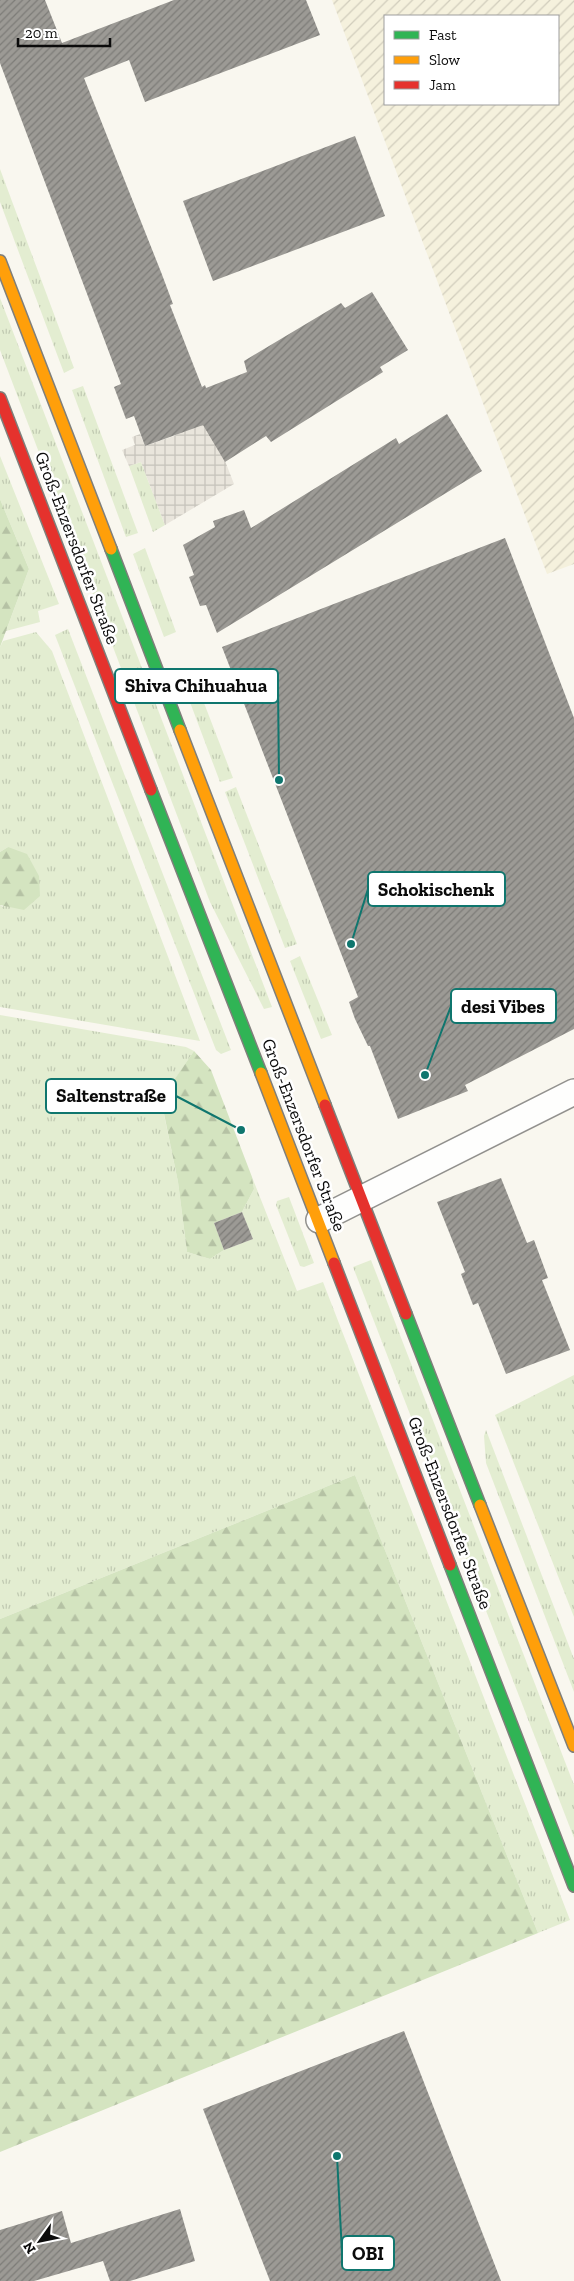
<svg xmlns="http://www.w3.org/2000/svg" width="574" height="2281" font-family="'Zilla Slab',serif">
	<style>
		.farmland { fill: url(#farmland-furrows); fill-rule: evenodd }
		.grass { fill: url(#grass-tufts) }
		.forest { fill: url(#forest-firs) }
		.plaza { fill: url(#plaza-grid) }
		.building { fill: url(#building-hatch) }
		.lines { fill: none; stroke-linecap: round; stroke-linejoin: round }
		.street-casing { stroke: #92918e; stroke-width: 28 }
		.fast-casing { stroke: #7f7f7b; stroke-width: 14 }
		.slow-casing { stroke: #7f7f7b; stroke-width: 14 }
		.jam-casing { stroke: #7f7f7b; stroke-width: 14 }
		.street { stroke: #fefefd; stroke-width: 25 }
		.fast { stroke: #30b455; stroke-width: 11 }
		.slow { stroke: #ff9f0a; stroke-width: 11 }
		.jam { stroke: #e5322d; stroke-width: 11 }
		.labels { text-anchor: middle; stroke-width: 5; stroke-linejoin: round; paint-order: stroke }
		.street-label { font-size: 18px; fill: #0b0b0b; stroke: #fff }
		.leader { fill: none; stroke: #0f766e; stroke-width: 2 }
		.callout-dot { fill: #0f766e; stroke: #fff; stroke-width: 2 }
		.callout { fill: #fff; stroke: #0f766e; stroke-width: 2 }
		.callout-label { font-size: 19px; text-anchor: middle; font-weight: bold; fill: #0b0b0b }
	</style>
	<defs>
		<pattern id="farmland-furrows" width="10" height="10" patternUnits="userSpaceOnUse" patternTransform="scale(1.25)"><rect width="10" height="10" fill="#f5f1dd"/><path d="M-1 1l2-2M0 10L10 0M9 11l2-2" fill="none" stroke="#d1cdbc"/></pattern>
		<pattern id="grass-tufts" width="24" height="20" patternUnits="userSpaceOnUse" patternTransform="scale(1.25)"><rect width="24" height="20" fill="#e3edd1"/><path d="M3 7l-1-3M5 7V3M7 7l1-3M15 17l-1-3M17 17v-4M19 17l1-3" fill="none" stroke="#c1cab2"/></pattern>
		<pattern id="forest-firs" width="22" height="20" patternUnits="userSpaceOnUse" patternTransform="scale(1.25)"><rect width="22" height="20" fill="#d4e4c0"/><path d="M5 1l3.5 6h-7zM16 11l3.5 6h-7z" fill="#b5c2a4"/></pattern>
		<pattern id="plaza-grid" width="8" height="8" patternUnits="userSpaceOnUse" patternTransform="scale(1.25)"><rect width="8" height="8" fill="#e9e5dc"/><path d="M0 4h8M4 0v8" fill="none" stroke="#c6c3bb"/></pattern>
		<pattern id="building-hatch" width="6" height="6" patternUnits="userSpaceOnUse" patternTransform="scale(1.25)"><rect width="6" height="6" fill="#9c9a95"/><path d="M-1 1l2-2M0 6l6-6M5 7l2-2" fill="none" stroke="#7d7c78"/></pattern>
	</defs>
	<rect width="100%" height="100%" fill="#f9f7ef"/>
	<path class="farmland" d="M332,0H574V564L547,574ZM385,16H558V104H385Z"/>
	<g class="grass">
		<polygon points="0,169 74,368 64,373 0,202"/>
		<polygon points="0,298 272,1007 264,1009 210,902 0,350"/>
		<polygon points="83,386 138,533 126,537 72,390"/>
		<polygon points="0,456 59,604 38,611 40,622 6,631 29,569 0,499"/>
		<polygon points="141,462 165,525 153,532 129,466"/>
		<polygon points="145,548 176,632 164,637 133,554"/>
		<polygon points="68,629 231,1050 221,1054 216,1050 55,635"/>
		<polygon points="36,632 52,651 200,1041 0,1007 0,905 3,907 8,847 0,852 0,647 3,641"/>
		<polygon points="186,670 190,670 192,672 233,778 220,782 179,673"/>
		<polygon points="236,787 297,944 285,948 225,792"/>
		<polygon points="300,956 332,1035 321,1039 290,961"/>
		<polygon points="0,1015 186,1047 194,1051 161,1100 178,1182 187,1252 210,1259 224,1250 253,1239 242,1212 254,1189 252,1177 297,1291 323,1282 570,1920 538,1933 355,1475 0,1619"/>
		<polygon points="289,1197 314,1263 304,1267 300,1266 276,1205 277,1201"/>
		<polygon points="371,1260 574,1785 574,1838 353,1267"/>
		<polygon points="574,1375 574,1617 495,1415"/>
		<polygon points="486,1430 574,1659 574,1692 486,1463 484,1436"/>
	</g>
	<g class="forest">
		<polygon points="0,499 29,569 0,647"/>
		<polygon points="8,847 27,854 39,876 40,896 24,910 0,905 0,852"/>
		<polygon points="194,1051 211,1070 252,1177 254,1189 242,1212 214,1223 224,1250 210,1259 187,1252 178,1182 161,1099"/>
		<polygon points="355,1475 538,1933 0,2152 0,1619"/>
	</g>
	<polygon class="plaza" points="208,417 234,484 165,525 141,462 129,466 122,450 135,445 132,437 140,434 145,446 174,436"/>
	<g class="building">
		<polygon points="0,0 45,0 62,43 174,0 306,0 320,35 145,102 129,60 84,78 161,272 173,304 170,305 202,387 205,385 206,388 247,372 244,361 341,303 345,308 372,292 408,350 380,367 383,372 271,442 266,436 225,462 203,425 145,446 134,416 126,419 114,387 121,384 0,63"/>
		<polygon points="355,136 385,216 213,281 183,201"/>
		<polygon points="447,414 482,471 217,633 206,605 200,606 189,577 194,575 183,545 215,527 213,521 244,510 251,528 396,438 399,444"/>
		<polygon points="505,538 574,718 574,1029 465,1085 468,1091 398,1119 370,1046 368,1046 355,1019 349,1002 358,997 222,647"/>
		<polygon points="501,1178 527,1243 534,1240 548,1278 542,1280 570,1350 506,1374 478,1303 473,1305 461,1274 465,1272 437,1202"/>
		<polygon points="242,1212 253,1239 224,1250 214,1223"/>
		<polygon points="404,2031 501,2281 270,2281 203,2109"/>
		<polygon points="180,2209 195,2261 130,2281 110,2281 103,2261 34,2281 0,2281 0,2230 62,2211 71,2243"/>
	</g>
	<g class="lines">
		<g class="street-casing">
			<polyline id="street" points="319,1220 574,1092"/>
		</g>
		<g class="fast-casing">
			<g id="fast">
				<polyline points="111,549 180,730"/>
				<polyline points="151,790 261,1073"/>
				<polyline points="406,1314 480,1505"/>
				<polyline points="450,1565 574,1886"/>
			</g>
		</g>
		<g class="slow-casing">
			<g id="slow">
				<polyline points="0,261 111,549"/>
				<polyline points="180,730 325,1105"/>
				<polyline points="261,1073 334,1263"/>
				<polyline points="480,1505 574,1746"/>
			</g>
		</g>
		<g class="jam-casing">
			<g id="jam">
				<polyline points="0,398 151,790"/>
				<polyline points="325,1105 406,1314"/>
				<polyline points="334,1263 450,1565"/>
			</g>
		</g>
		<use href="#street" class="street"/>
		<use href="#fast" class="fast"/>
		<use href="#slow" class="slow"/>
		<use href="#jam" class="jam"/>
	</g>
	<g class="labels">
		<g class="street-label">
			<text transform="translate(77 548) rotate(69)" y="6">Groß-Enzersdorfer Straße</text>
			<text transform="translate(304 1135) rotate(69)" y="6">Groß-Enzersdorfer Straße</text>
			<text transform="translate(450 1513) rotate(69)" y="6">Groß-Enzersdorfer Straße</text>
		</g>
	</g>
	<path class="leader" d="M279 780L278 686M351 944L368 889M425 1075L451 1006M241 1130L176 1096M337 2156L342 2253"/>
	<g class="callout-dot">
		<circle cx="279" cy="780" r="5"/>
		<circle cx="351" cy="944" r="5"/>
		<circle cx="425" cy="1075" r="5"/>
		<circle cx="241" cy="1130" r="5"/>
		<circle cx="337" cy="2156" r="5"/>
	</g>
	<g class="callout">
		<rect x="115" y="669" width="163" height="34" rx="5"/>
		<rect x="368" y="872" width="137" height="34" rx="5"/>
		<rect x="451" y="989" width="105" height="34" rx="5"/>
		<rect x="46" y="1079" width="130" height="34" rx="5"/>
		<rect x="342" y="2236" width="52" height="34" rx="5"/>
	</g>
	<g class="callout-label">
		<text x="196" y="692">Shiva Chihuahua</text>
		<text x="436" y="896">Schokischenk</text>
		<text x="503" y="1013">desi Vibes</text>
		<text x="111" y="1102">Saltenstraße</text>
		<text x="368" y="2260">OBI</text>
	</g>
	<rect x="384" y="15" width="175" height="90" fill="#ffffff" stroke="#9d9d9d"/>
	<rect x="394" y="31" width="25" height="8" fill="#30b455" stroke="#9d9d9d"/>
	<text x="429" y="40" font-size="15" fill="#0b0b0b">Fast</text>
	<rect x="394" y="56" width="25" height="8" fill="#ff9f0a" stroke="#9d9d9d"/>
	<text x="429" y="65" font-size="15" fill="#0b0b0b">Slow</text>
	<rect x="394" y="81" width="25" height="8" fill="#e5322d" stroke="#9d9d9d"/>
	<text x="429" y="90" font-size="15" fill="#0b0b0b">Jam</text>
	<g transform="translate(40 2241) rotate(237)" stroke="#ffffff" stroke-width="4" paint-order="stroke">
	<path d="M0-4L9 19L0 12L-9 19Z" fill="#0b0b0b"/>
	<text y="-8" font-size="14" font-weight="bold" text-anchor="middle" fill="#0b0b0b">N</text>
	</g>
	<path d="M18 38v8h92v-8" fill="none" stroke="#0b0b0b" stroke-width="2.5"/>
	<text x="25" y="38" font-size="15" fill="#0b0b0b" stroke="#ffffff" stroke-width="4" paint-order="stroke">20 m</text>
</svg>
